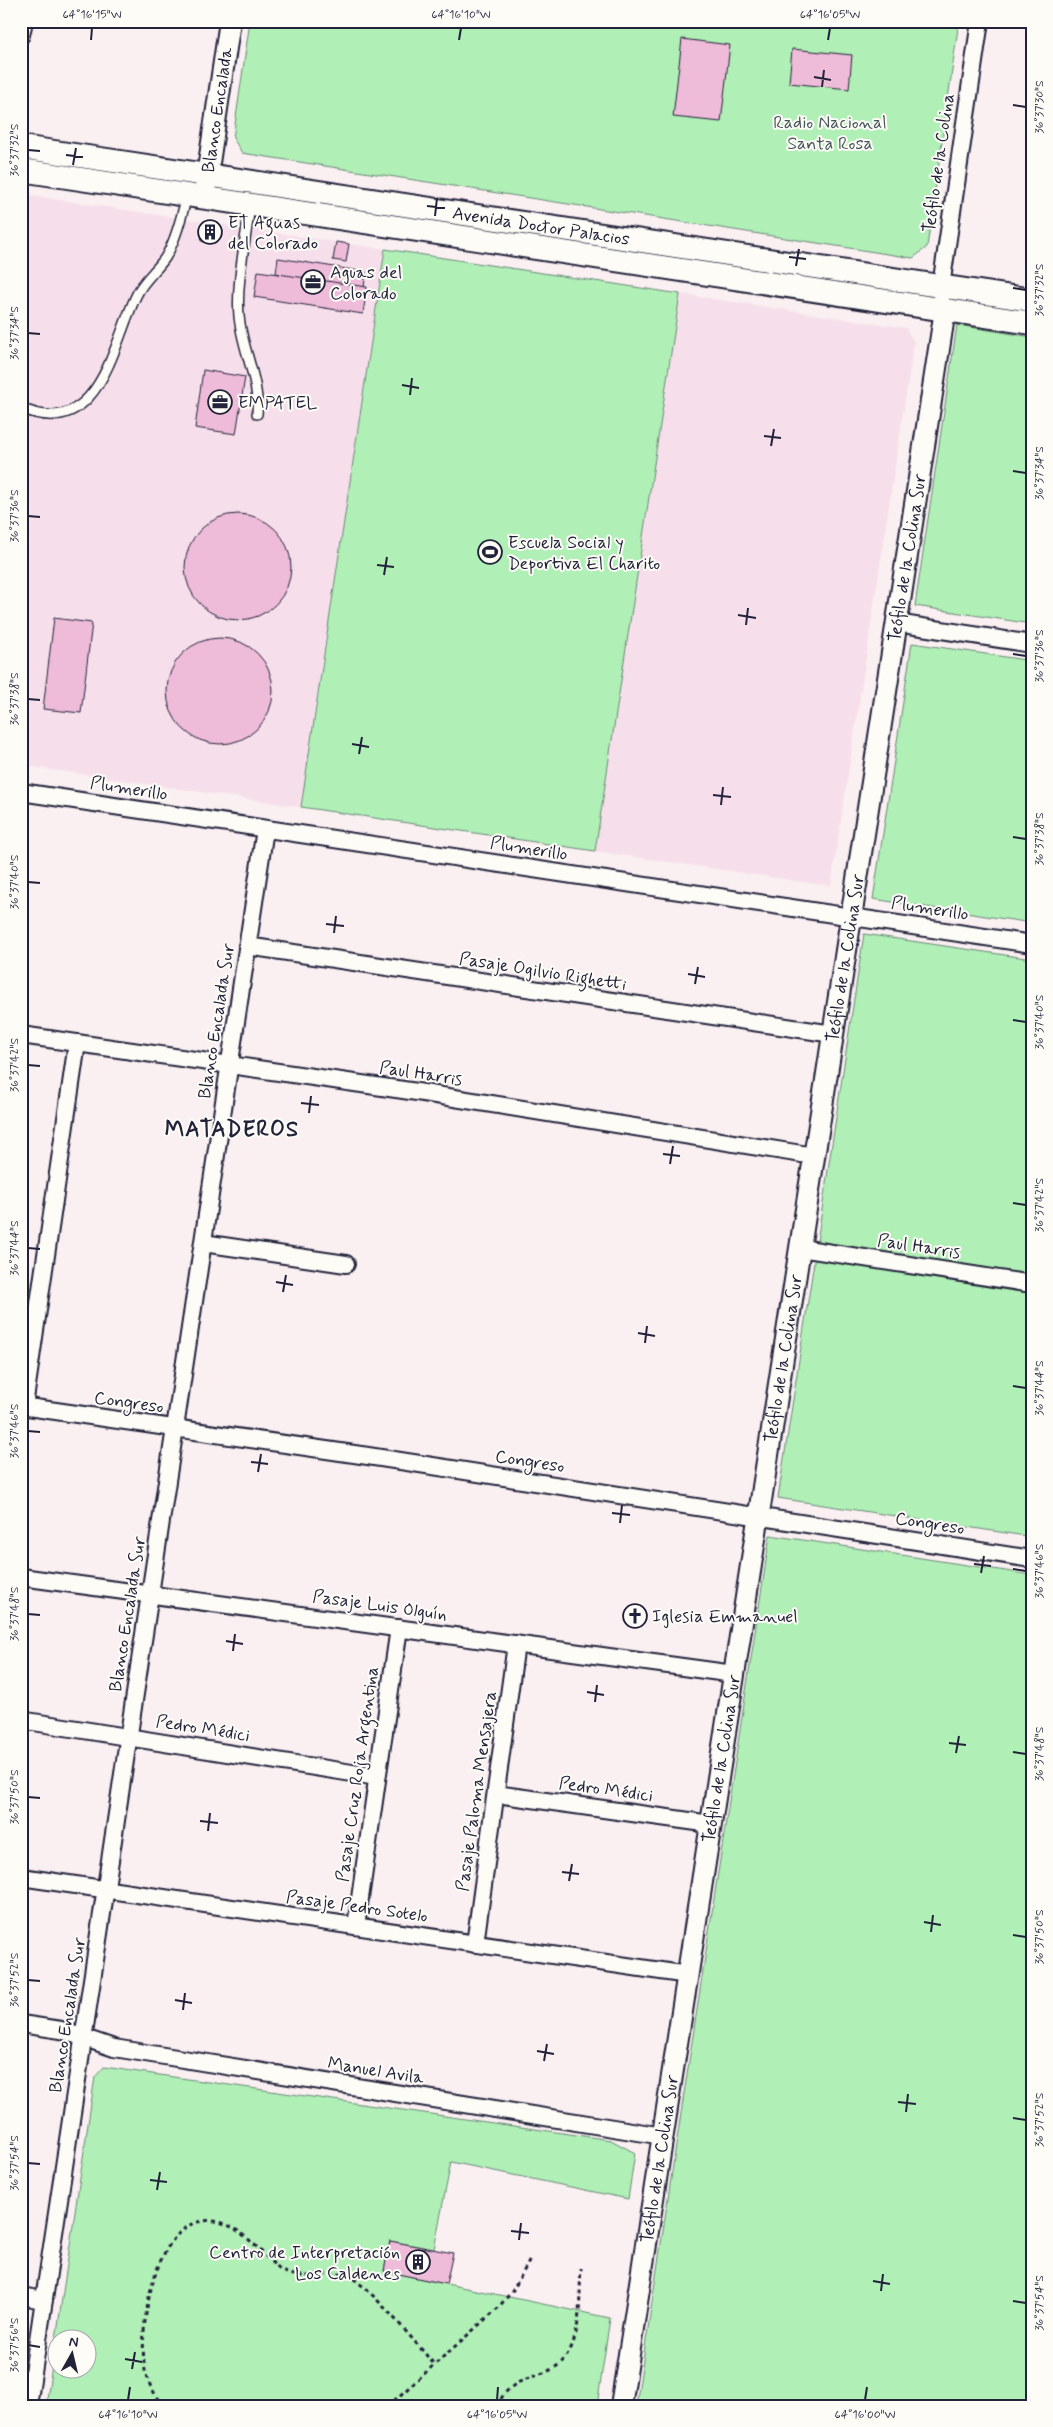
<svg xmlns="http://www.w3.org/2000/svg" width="1053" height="2427" font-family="Mynerve,sans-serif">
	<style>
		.built { fill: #f6dfea }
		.green { fill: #b0efb6; stroke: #698878; fill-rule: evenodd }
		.building { fill: #eebbd9; stroke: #22223b }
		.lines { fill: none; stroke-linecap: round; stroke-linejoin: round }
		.service-casing { stroke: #22223b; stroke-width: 12 }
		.minor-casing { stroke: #22223b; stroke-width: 20 }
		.tertiary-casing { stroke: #22223b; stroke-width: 24 }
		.secondary-casing { stroke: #22223b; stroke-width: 26 }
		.path { stroke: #22223b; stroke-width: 3; stroke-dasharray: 4 4; stroke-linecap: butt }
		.service { stroke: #fdfcf7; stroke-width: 9 }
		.minor { stroke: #fdfcf7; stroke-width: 16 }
		.tertiary { stroke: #fdfcf7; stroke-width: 20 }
		.secondary { stroke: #fdfcf7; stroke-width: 22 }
		.ticks { fill: none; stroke: #22223b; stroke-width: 2 }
		.labels { text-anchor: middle; stroke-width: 4; stroke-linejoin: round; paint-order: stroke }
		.street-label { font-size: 18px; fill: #22223b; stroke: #fdfcf7 }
		.park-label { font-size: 18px; fill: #46555a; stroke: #fdfcf7 }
		.poi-label { font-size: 18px; fill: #22223b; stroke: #fdfcf7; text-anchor: start }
		.district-label { font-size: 22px; font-weight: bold; letter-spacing: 1px; fill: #22223b; stroke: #fdfcf7 }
		.neatline { fill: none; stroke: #22223b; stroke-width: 2 }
		.ticks-label { font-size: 12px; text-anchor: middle; fill: #22223b }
	</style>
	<rect width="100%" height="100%" fill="#faeff1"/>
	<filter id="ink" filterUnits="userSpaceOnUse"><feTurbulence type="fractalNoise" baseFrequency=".02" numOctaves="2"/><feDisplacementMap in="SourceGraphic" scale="10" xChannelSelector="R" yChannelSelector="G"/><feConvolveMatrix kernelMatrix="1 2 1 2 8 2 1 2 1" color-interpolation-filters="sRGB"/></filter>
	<g filter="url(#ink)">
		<g class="built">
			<polygon points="21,194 204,222 201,241 215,243 218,224 336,242 333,260 346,262 349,244 385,249 301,807 21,765"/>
			<polygon points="680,294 906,328 914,342 831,886 595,851"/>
		</g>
		<g class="green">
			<polygon points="250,21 959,21 927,247 913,258 242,153 233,138"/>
			<polygon points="385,249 680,294 595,851 301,807"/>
			<polygon points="957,325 1032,337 1032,624 915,606"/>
			<polygon points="912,643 1032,661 1032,923 873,899"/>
			<polygon points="864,934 1032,959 1032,1537 778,1498"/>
			<polygon points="770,1535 1032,1575 1032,2406 636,2406"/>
			<path d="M104,2067L611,2140L635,2153L628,2199L451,2162L434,2249L390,2241L384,2271L610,2318L597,2406H46L95,2077ZM58,2340H88V2370H58Z"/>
		</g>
		<g class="building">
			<polygon points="682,39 730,45 721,122 673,117"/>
			<polygon points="792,49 852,55 849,89 789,83"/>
			<polygon points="204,222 218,224 215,243 201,241"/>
			<polygon points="336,242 349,244 346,262 333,260"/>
			<polygon points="278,258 366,272 361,310 259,295 262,275 279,277 280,274 276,273"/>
			<polygon points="258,271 367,287 363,314 254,297"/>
			<polygon points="203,370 245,377 236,434 195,428"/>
			<circle cx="238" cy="567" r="53"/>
			<polygon points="54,618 92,623 81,713 43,709"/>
			<circle cx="220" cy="691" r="53"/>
			<polygon points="390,2241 453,2253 446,2284 384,2271"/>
		</g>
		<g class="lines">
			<g class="service-casing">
				<g id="service">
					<path d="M250,205C246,239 236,283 239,316C242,350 260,380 257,414"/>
					<path d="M21,408C100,443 113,342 137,294C144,280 156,271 165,258C176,240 181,217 187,196"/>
				</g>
			</g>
			<g class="minor-casing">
				<g id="minor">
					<polyline points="21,35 24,21"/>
					<polyline points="942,295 941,286 980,21"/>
					<polyline points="896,623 1032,644"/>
					<polyline points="21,792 1032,944"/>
					<polyline points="247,946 833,1034"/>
					<polyline points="21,1035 417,1092 814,1156"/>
					<polyline points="203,1243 346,1264"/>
					<polyline points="800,1248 1032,1284"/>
					<polyline points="21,1406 368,1456 1032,1559"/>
					<polyline points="24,1406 77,1043"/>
					<polyline points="21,1577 734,1674"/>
					<polyline points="21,1720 377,1777"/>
					<polyline points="496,1794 711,1824"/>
					<polyline points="21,1877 688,1975"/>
					<polyline points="356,1926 399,1628"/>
					<polyline points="475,1944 516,1644"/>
					<polyline points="21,2024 61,2030 114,2048 663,2136"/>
					<polyline points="21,2296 44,2300"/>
					<polyline points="28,2406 265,829"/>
				</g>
			</g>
			<g class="tertiary-casing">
				<g id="tertiary">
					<path id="s1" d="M205,190L230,21"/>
					<path id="s2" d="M621,2406L945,310"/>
				</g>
			</g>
			<g class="secondary-casing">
				<g id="secondary">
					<path id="s3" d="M21,147L1032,300"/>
					<polyline points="21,170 1032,323"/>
				</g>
			</g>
			<g class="path">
				<path d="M165,2406C155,2396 148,2384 145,2370C137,2327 157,2198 225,2224C247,2233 263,2255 280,2270C307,2284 324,2268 348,2276C367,2283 418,2346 434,2364"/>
				<polyline points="388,2406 498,2308 513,2290 531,2258"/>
				<path d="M497,2406C515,2367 552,2384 569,2352C582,2328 579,2294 581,2268"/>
			</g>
			<use href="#service" class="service"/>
			<use href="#minor" class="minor"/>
			<use href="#tertiary" class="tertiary"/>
			<use href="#secondary" class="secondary"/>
		</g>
	</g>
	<path class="ticks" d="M91,40L92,28M459,40L461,28M828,40L830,28M814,77L831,80M822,87L824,70M1013,105L1026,107M28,150L40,151M66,155L83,157M73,165L76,148M427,206L445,208M435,216L437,198M789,257L806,259M796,266L799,249M1013,288L1026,290M28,333L40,334M402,385L419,388M410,395L412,378M764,436L781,438M771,446L774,429M1013,471L1026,473M28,516L40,517M377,565L394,567M384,575L387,557M738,615L756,618M746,625L748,608M1013,654L1026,656M28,699L40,700M352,744L369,747M359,754L362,737M713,795L731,797M721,805L723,787M1013,837L1026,839M28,882L40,883M326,924L344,926M334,933L336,916M688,974L705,977M695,984L698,967M1013,1020L1026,1022M28,1065L40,1066M301,1103L319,1105M309,1113L311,1096M663,1154L680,1156M670,1164L673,1146M1013,1203L1026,1205M28,1248L40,1249M276,1282L293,1285M283,1292L286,1275M638,1333L655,1336M645,1343L647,1326M1013,1386L1026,1388M28,1431L40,1432M251,1462L268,1464M258,1472L261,1454M612,1513L630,1515M620,1523L622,1505M974,1564L991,1566M1013,1569L1026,1571M981,1573L984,1556M28,1614L40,1615M226,1641L243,1644M233,1651L235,1634M587,1692L604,1695M595,1702L597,1685M949,1743L966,1745M1013,1752L1026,1754M956,1753L959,1736M28,1797L40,1798M200,1821L218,1823M208,1831L210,1813M562,1872L579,1874M569,1881L572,1864M924,1922L941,1925M931,1932L933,1915M1013,1935L1026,1937M28,1980L40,1981M175,2000L192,2003M183,2010L185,1993M537,2051L554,2054M544,2061L547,2044M898,2102L916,2104M906,2112L908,2094M1013,2118L1026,2120M28,2163L40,2164M150,2180L167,2182M157,2190L160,2172M511,2231L529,2233M519,2240L521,2223M873,2281L890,2284M881,2291L883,2274M1013,2301L1026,2303M28,2345L40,2347M125,2359L142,2362M132,2369L135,2352M128,2400L130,2387M497,2400L498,2387M865,2400L867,2387"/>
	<defs>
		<g id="building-ring" transform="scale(1.25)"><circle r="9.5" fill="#fdfcf7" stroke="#22223b" stroke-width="1.5"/><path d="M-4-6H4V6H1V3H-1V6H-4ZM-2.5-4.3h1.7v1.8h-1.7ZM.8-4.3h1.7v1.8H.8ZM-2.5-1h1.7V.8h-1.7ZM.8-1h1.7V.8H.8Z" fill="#22223b"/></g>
		<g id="office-ring" transform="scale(1.25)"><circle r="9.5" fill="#fdfcf7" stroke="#22223b" stroke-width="1.5"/><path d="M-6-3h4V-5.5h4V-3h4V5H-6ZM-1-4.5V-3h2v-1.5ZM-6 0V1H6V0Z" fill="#22223b"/></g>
		<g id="stadium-ring" transform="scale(1.25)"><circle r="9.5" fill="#fdfcf7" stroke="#22223b" stroke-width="1.5"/><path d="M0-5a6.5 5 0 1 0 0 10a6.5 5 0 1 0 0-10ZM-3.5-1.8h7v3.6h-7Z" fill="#22223b"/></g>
		<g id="church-ring" transform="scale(1.25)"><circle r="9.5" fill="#fdfcf7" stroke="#22223b" stroke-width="1.5"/><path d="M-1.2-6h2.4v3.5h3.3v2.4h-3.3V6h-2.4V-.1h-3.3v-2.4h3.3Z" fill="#22223b"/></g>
	</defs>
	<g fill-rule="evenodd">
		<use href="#building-ring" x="210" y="232"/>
		<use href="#office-ring" x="313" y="282"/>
		<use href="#office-ring" x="220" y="402"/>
		<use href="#stadium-ring" x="490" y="552"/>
		<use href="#church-ring" x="635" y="1616"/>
		<use href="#building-ring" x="418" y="2262"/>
	</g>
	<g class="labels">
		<g class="street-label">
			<text dy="6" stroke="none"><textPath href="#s1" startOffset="81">Blanco Encalada</textPath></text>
			<text transform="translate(938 163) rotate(-82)" y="6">Teófilo de la Colina</text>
			<text dy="6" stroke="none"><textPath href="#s3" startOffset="526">Avenida Doctor Palacios</textPath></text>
			<text dy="6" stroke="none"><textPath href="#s2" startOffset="1870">Teófilo de la Colina Sur</textPath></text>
			<text transform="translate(129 788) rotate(9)" y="6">Plumerillo</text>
			<text transform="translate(529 848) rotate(9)" y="6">Plumerillo</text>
			<text transform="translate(930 908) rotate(9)" y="6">Plumerillo</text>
			<text dy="6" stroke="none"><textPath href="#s2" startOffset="1465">Teófilo de la Colina Sur</textPath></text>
			<text transform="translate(543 971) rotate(9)" y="6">Pasaje Ogilvio Righetti</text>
			<text transform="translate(216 1021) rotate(-81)" y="6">Blanco Encalada Sur</text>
			<text transform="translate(421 1073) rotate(9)" y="6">Paul Harris</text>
			<text transform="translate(919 1246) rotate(9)" y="6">Paul Harris</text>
			<text dy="6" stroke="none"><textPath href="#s2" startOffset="1060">Teófilo de la Colina Sur</textPath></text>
			<text transform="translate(129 1402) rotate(8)" y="6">Congreso</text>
			<text transform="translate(530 1461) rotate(9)" y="6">Congreso</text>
			<text transform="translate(930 1523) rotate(9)" y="6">Congreso</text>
			<text transform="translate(380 1605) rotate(8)" y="6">Pasaje Luis Olguín</text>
			<text transform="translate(127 1614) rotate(-81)" y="6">Blanco Encalada Sur</text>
			<text transform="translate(203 1728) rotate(9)" y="6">Pedro Médici</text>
			<text dy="6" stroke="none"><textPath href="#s2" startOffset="655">Teófilo de la Colina Sur</textPath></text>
			<text transform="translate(357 1774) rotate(-82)" y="6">Pasaje Cruz Roja Argentina</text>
			<text transform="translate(606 1789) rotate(8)" y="6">Pedro Médici</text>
			<text transform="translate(476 1791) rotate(-82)" y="6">Pasaje Paloma Mensajera</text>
			<text transform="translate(357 1906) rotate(8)" y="6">Pasaje Pedro Sotelo</text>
			<text transform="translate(67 2015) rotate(-81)" y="6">Blanco Encalada Sur</text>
			<text transform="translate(376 2070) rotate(9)" y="6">Manuel Avila</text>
			<text dy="6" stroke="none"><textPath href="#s2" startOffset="250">Teófilo de la Colina Sur</textPath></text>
		</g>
		<g class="park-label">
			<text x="830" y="128">Radio Nacional<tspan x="830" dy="21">Santa Rosa</tspan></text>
		</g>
		<g class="poi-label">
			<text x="228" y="228">ET Aguas<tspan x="228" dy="21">del Colorado</tspan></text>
			<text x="330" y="278">Aguas del<tspan x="330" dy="21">Colorado</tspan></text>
			<text x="238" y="408">EMPATEL</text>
			<text x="508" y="548">Escuela Social y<tspan x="508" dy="21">Deportiva El Charito</tspan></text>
			<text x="652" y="1622">Iglesia Emmanuel</text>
			<text x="400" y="2258" text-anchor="end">Centro de Interpretación<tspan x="400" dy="21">Los Caldenes</tspan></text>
		</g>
		<g class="district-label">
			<text x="232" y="1136">MATADEROS</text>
		</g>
	</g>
	<rect width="1053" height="2427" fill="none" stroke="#fdfcf7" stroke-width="55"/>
	<g transform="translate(72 2354) rotate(8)"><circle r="24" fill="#fdfcf7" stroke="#a5a5ac"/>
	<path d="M0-4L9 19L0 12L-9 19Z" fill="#22223b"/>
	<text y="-8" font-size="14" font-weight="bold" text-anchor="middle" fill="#22223b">N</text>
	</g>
	<rect x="28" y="28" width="998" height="2372" class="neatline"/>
	<g class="ticks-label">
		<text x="92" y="18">64°16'15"W</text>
		<text x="461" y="18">64°16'10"W</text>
		<text x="830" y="18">64°16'05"W</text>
		<text transform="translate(1039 107) rotate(-90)" y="4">36°37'30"S</text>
		<text transform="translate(14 150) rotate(-90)" y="4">36°37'32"S</text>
		<text transform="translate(1039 290) rotate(-90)" y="4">36°37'32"S</text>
		<text transform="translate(14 333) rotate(-90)" y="4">36°37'34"S</text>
		<text transform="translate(1039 473) rotate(-90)" y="4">36°37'34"S</text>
		<text transform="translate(14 516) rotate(-90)" y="4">36°37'36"S</text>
		<text transform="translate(1039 656) rotate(-90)" y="4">36°37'36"S</text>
		<text transform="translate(14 699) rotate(-90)" y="4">36°37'38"S</text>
		<text transform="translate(1039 839) rotate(-90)" y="4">36°37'38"S</text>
		<text transform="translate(14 882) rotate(-90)" y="4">36°37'40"S</text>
		<text transform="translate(1039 1022) rotate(-90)" y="4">36°37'40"S</text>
		<text transform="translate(14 1065) rotate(-90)" y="4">36°37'42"S</text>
		<text transform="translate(1039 1205) rotate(-90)" y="4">36°37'42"S</text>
		<text transform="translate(14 1248) rotate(-90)" y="4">36°37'44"S</text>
		<text transform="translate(1039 1388) rotate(-90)" y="4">36°37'44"S</text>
		<text transform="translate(14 1431) rotate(-90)" y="4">36°37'46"S</text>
		<text transform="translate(1039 1571) rotate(-90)" y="4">36°37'46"S</text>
		<text transform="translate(14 1614) rotate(-90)" y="4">36°37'48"S</text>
		<text transform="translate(1039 1754) rotate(-90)" y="4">36°37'48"S</text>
		<text transform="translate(14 1797) rotate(-90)" y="4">36°37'50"S</text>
		<text transform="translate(1039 1937) rotate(-90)" y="4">36°37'50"S</text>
		<text transform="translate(14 1980) rotate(-90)" y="4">36°37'52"S</text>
		<text transform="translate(1039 2120) rotate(-90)" y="4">36°37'52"S</text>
		<text transform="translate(14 2163) rotate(-90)" y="4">36°37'54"S</text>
		<text transform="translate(1039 2303) rotate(-90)" y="4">36°37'54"S</text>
		<text transform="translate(14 2345) rotate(-90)" y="4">36°37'56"S</text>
		<text x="128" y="2418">64°16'10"W</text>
		<text x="497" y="2418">64°16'05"W</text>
		<text x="865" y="2418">64°16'00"W</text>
	</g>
</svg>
